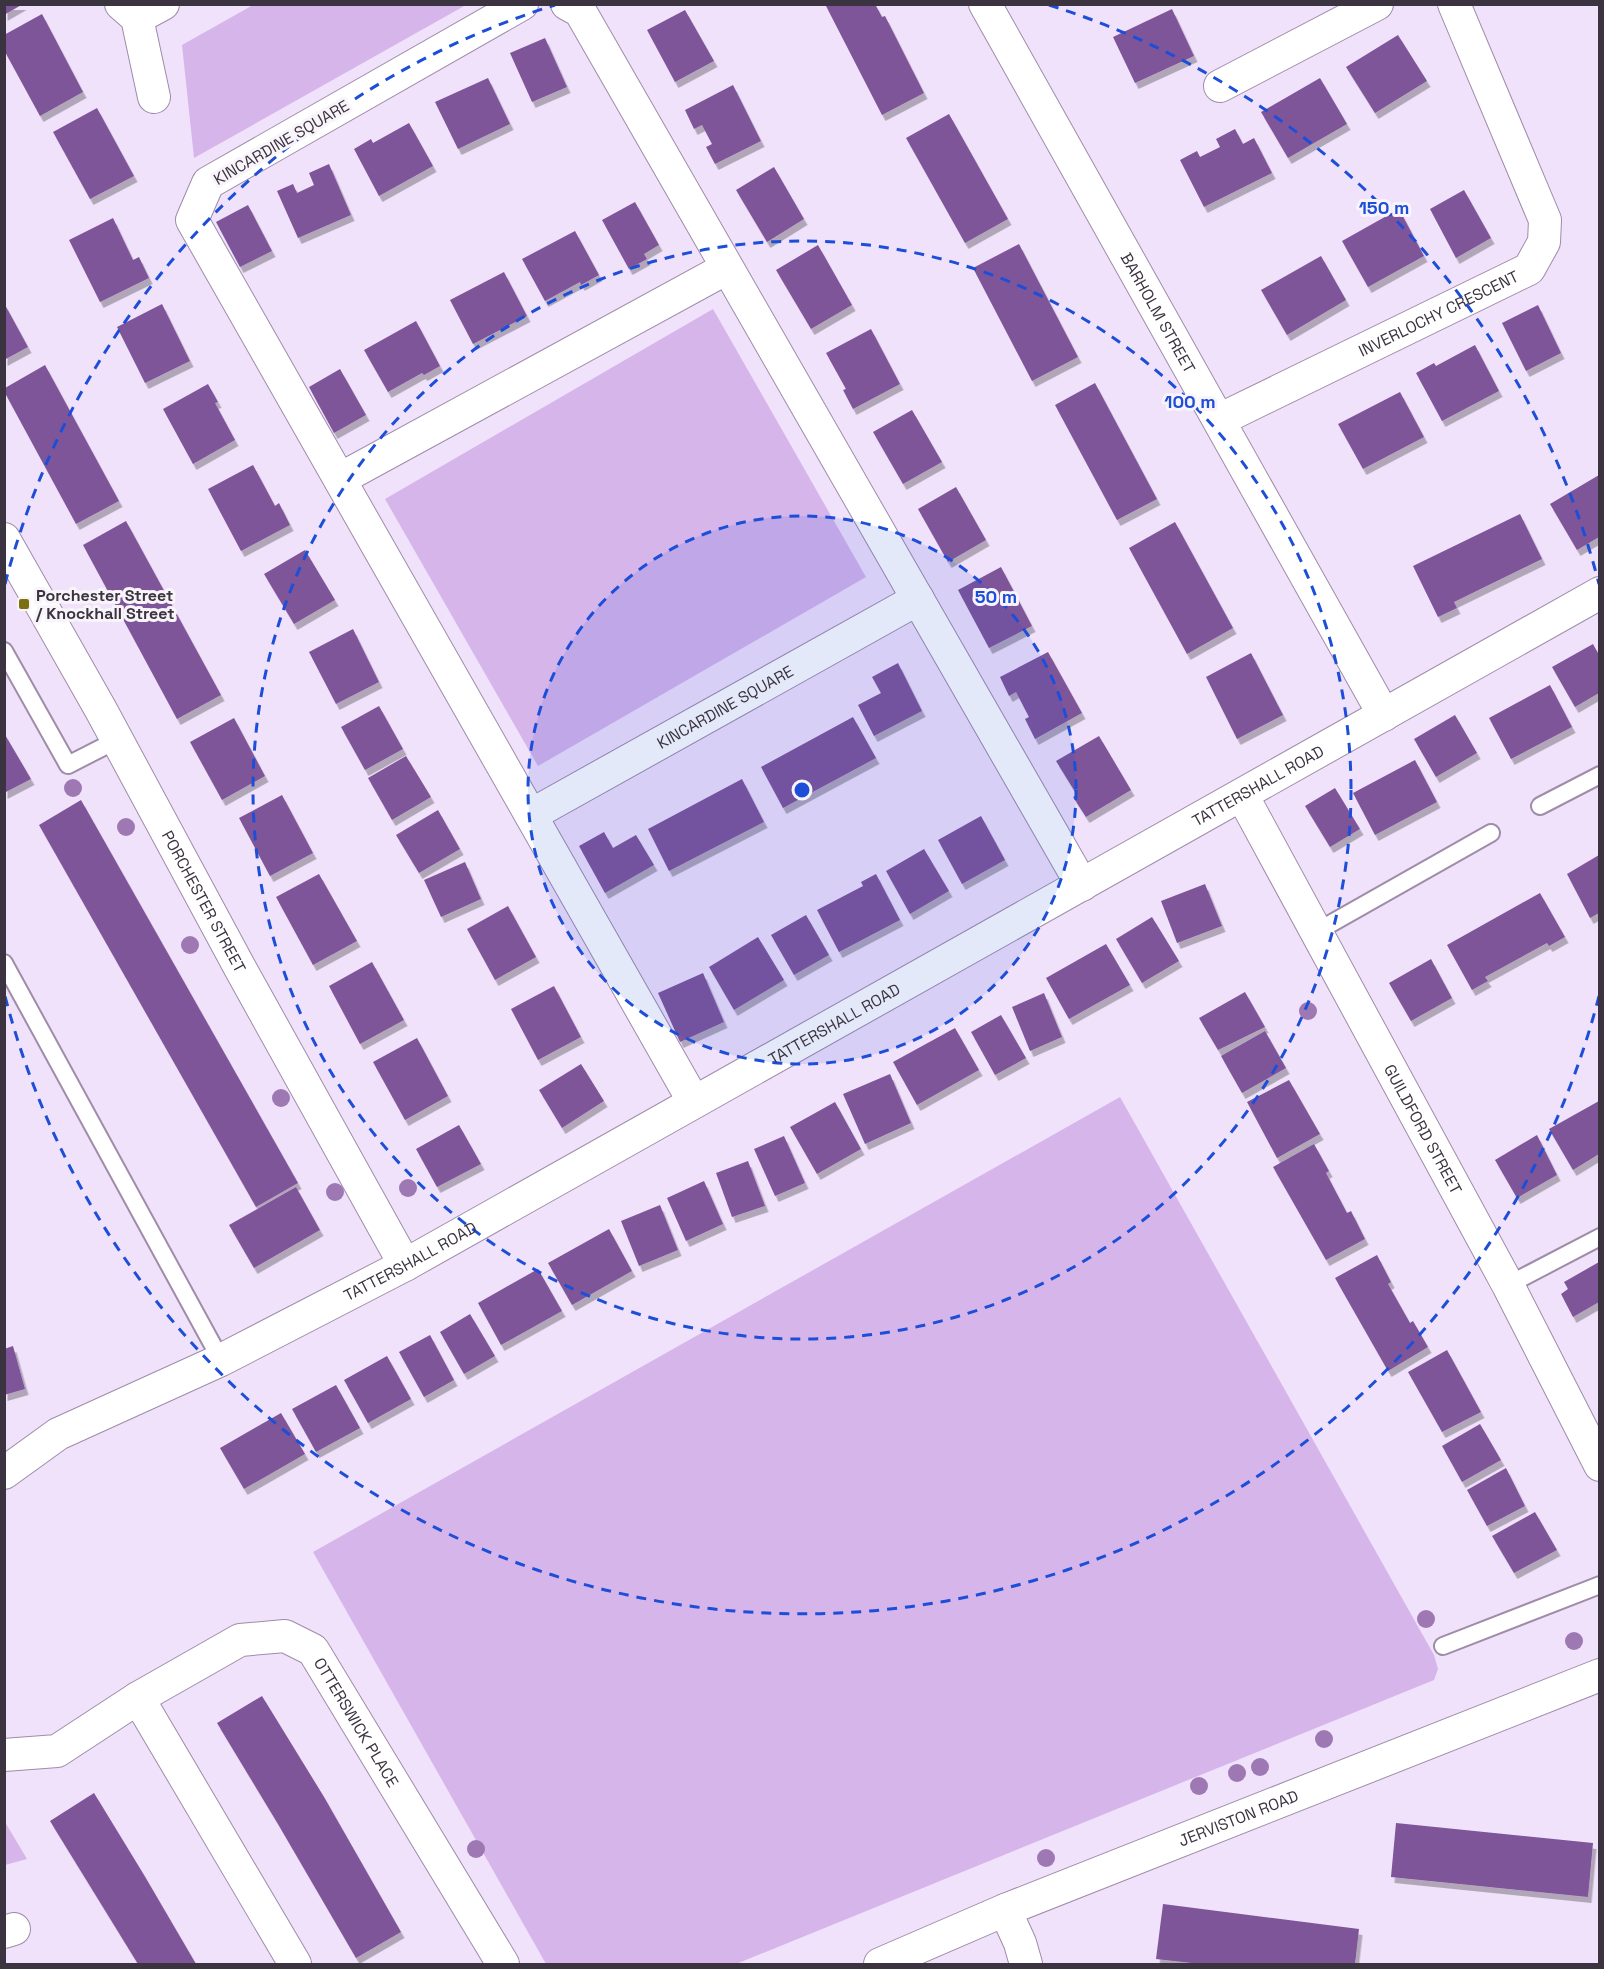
<svg xmlns="http://www.w3.org/2000/svg" width="1604" height="1969" font-family="'Space Grotesk',sans-serif">
	<style>
		.green { fill: #d6b5eb }
		.building { fill: #7f5499; filter: url(#shadow) }
		.lines { fill: none; stroke-linecap: round; stroke-linejoin: round }
		.lane-casing { stroke: #9e8ca9; stroke-width: 20 }
		.street-casing { stroke: #9e8ca9; stroke-width: 34 }
		.lane { stroke: #fff; stroke-width: 16 }
		.street { stroke: #fff; stroke-width: 32 }
		.tree { fill: #9e78b3 }
		.ring { fill: none; stroke: #1d4ed8; stroke-width: 3; stroke-dasharray: 10 8 }
		.poi-dot { fill: #7c7111; stroke: #f8f4fa; stroke-width: 2 }
		.labels { text-anchor: middle; stroke-width: 6; stroke-linejoin: round; paint-order: stroke }
		.street-label { font-size: 16px; fill: #3b3440; stroke: #f8f4fa }
		.poi-label { font-size: 16px; font-weight: bold; fill: #3b3440; stroke: #f8f4fa; text-anchor: start }
		.centre { fill: #1d4ed8; stroke: #f8f4fa; stroke-width: 3 }
		.ring-label { font-size: 18px; text-anchor: middle; font-weight: bold; fill: #1d4ed8; stroke: #f8f4fa; stroke-width: 6; stroke-linejoin: round; paint-order: stroke }
	</style>
	<defs>
		<filter id="shadow"><feDropShadow dx="3.5" dy="6" stdDeviation="0" flood-color="#0004"/></filter>
	</defs>
	<rect width="100%" height="100%" fill="#f1e2fb"/>
	<g class="green">
		<polygon points="253,5 253,4 466,5 194,158 182,45"/>
		<polygon points="713,309 866,577 538,766 385,499"/>
		<polygon points="1120,1097 1434,1655 1438,1669 1434,1680 736,1964 546,1964 313,1552"/>
		<polygon points="5,1822 27,1859 5,1865"/>
	</g>
	<g class="building">
		<polygon points="4,4 23,4 4,15"/>
		<polygon points="825,4 875,4 882,17 885,16 924,93 882,115"/>
		<polygon points="1172,9 1194,56 1135,83 1113,37"/>
		<polygon points="685,10 714,61 675,82 647,30"/>
		<polygon points="42,14 83,92 40,116 4,50 4,35"/>
		<polygon points="1398,35 1427,81 1375,113 1346,67"/>
		<polygon points="545,38 567,87 532,102 510,53"/>
		<polygon points="488,78 510,124 458,149 435,102"/>
		<polygon points="1320,78 1347,124 1288,158 1261,112"/>
		<polygon points="733,85 761,141 715,164 706,147 712,144 702,125 694,129 685,110"/>
		<polygon points="97,108 134,176 90,199 53,132"/>
		<polygon points="949,114 1008,219 965,243 906,138"/>
		<polygon points="409,123 433,166 379,196 354,149 371,139 373,143"/>
		<polygon points="1235,129 1243,144 1254,138 1272,173 1204,207 1180,160 1197,151 1200,157 1220,147 1216,139"/>
		<polygon points="329,164 351,215 298,238 277,191 293,184 297,193 314,185 309,173"/>
		<polygon points="774,167 804,219 767,242 736,190"/>
		<polygon points="1464,190 1491,238 1456,258 1430,209"/>
		<polygon points="635,202 659,245 644,254 647,259 629,269 602,220"/>
		<polygon points="248,205 272,251 240,267 216,222"/>
		<polygon points="1399,209 1424,256 1368,287 1342,241"/>
		<polygon points="113,218 133,260 139,257 149,278 100,302 69,240"/>
		<polygon points="575,231 599,275 581,285 580,282 545,301 522,259"/>
		<polygon points="1019,244 1078,357 1032,381 973,268"/>
		<polygon points="818,245 852,305 811,329 776,270"/>
		<polygon points="1321,256 1346,300 1287,335 1261,290"/>
		<polygon points="504,272 527,316 473,344 450,300"/>
		<polygon points="4,303 28,347 4,360"/>
		<polygon points="162,304 190,361 145,383 117,327"/>
		<polygon points="1538,305 1561,353 1526,371 1502,323"/>
		<polygon points="416,321 440,366 424,375 422,373 388,392 364,350"/>
		<polygon points="871,329 900,384 853,409 843,390 846,389 826,353"/>
		<polygon points="1475,345 1499,391 1442,421 1416,373 1434,363 1436,366"/>
		<polygon points="45,365 119,501 76,524 5,393 5,388"/>
		<polygon points="340,369 366,415 334,433 309,387"/>
		<polygon points="1095,383 1157,499 1117,520 1055,405"/>
		<polygon points="208,384 218,402 215,403 235,440 193,464 163,409"/>
		<polygon points="1400,392 1424,437 1363,469 1338,424"/>
		<polygon points="912,410 942,462 903,484 873,432"/>
		<polygon points="253,465 275,506 279,503 290,525 241,551 208,489"/>
		<polygon points="1599,475 1599,537 1577,550 1550,504"/>
		<polygon points="956,487 986,540 948,562 918,509"/>
		<polygon points="1520,514 1542,559 1454,602 1457,608 1438,617 1413,566"/>
		<polygon points="126,521 221,695 177,719 83,545"/>
		<polygon points="1175,522 1233,628 1187,654 1129,548"/>
		<polygon points="305,550 335,600 294,624 264,574"/>
		<polygon points="1001,567 1032,626 989,648 958,590"/>
		<polygon points="353,629 379,682 336,704 309,652"/>
		<polygon points="1593,644 1599,655 1599,693 1575,707 1552,667"/>
		<polygon points="1048,652 1082,713 1035,739 1025,719 1029,717 1016,692 1009,696 1000,677"/>
		<polygon points="1251,653 1283,715 1237,739 1206,677"/>
		<polygon points="898,663 922,711 874,736 858,705 881,693 872,677"/>
		<polygon points="1550,685 1572,727 1511,759 1489,718"/>
		<polygon points="379,706 403,749 365,770 341,727"/>
		<polygon points="1455,715 1477,753 1436,777 1414,739"/>
		<polygon points="853,717 876,758 783,808 761,767"/>
		<polygon points="234,718 265,776 222,800 190,742"/>
		<polygon points="4,733 31,779 4,793"/>
		<polygon points="1099,736 1131,790 1086,817 1073,797 1077,795 1056,761"/>
		<polygon points="406,756 431,797 392,820 368,778"/>
		<polygon points="1415,760 1437,802 1375,835 1353,793"/>
		<polygon points="742,779 764,822 669,871 648,829"/>
		<polygon points="1335,788 1360,829 1330,847 1305,806"/>
		<polygon points="282,795 313,853 270,876 239,818"/>
		<polygon points="81,800 298,1183 256,1207 39,825"/>
		<polygon points="438,810 460,849 419,873 396,835"/>
		<polygon points="981,816 1005,860 962,884 938,840"/>
		<polygon points="604,832 613,848 636,835 654,865 605,893 579,846"/>
		<polygon points="924,849 949,891 910,914 886,871"/>
		<polygon points="1599,855 1599,913 1590,918 1567,874"/>
		<polygon points="465,862 481,899 441,917 424,880"/>
		<polygon points="319,874 357,941 313,965 276,897"/>
		<polygon points="876,874 900,920 839,952 817,910 863,886 861,882"/>
		<polygon points="1205,884 1222,926 1177,943 1161,901"/>
		<polygon points="1540,893 1565,937 1549,946 1547,943 1485,977 1488,981 1472,990 1447,945"/>
		<polygon points="508,906 536,957 495,980 467,929"/>
		<polygon points="806,915 829,955 794,975 771,935"/>
		<polygon points="1152,917 1179,961 1142,983 1116,939"/>
		<polygon points="758,937 784,980 734,1010 709,967"/>
		<polygon points="1106,944 1130,985 1069,1019 1046,978"/>
		<polygon points="1431,959 1452,998 1411,1021 1389,983"/>
		<polygon points="372,962 404,1020 360,1044 329,986"/>
		<polygon points="703,973 724,1022 680,1042 658,993"/>
		<polygon points="554,986 581,1037 538,1060 511,1009"/>
		<polygon points="1245,992 1265,1027 1218,1050 1199,1018"/>
		<polygon points="1044,993 1062,1037 1030,1051 1012,1007"/>
		<polygon points="1001,1015 1026,1058 995,1075 971,1032"/>
		<polygon points="955,1028 979,1070 917,1105 893,1062"/>
		<polygon points="1265,1031 1286,1068 1242,1093 1221,1056"/>
		<polygon points="417,1038 448,1096 405,1120 373,1062"/>
		<polygon points="581,1064 604,1101 562,1128 539,1090"/>
		<polygon points="890,1074 911,1123 865,1144 843,1094"/>
		<polygon points="1289,1080 1320,1134 1277,1158 1247,1102"/>
		<polygon points="1599,1101 1599,1154 1573,1170 1549,1129"/>
		<polygon points="835,1102 861,1149 817,1174 790,1127"/>
		<polygon points="459,1125 481,1164 437,1187 416,1149"/>
		<polygon points="1537,1135 1557,1175 1517,1198 1495,1160"/>
		<polygon points="784,1136 805,1183 775,1196 754,1149"/>
		<polygon points="1314,1144 1329,1171 1326,1173 1337,1194 1347,1213 1351,1211 1365,1239 1326,1260 1273,1167"/>
		<polygon points="748,1161 765,1206 732,1217 716,1173"/>
		<polygon points="704,1181 723,1224 686,1241 667,1198"/>
		<polygon points="296,1187 320,1230 254,1268 229,1225"/>
		<polygon points="660,1205 678,1250 639,1266 621,1221"/>
		<polygon points="609,1229 632,1271 572,1305 548,1263"/>
		<polygon points="1377,1255 1391,1282 1388,1284 1410,1323 1413,1321 1428,1347 1388,1371 1335,1278"/>
		<polygon points="1599,1262 1599,1302 1573,1317 1561,1294 1568,1289 1564,1282"/>
		<polygon points="538,1269 562,1311 501,1345 478,1303"/>
		<polygon points="470,1314 495,1356 464,1374 440,1332"/>
		<polygon points="430,1335 454,1380 424,1397 399,1352"/>
		<polygon points="13,1346 25,1389 4,1395 4,1349"/>
		<polygon points="1447,1350 1481,1412 1442,1432 1408,1372"/>
		<polygon points="387,1356 411,1399 368,1423 344,1380"/>
		<polygon points="336,1385 360,1428 316,1452 292,1409"/>
		<polygon points="281,1413 305,1454 244,1489 220,1448"/>
		<polygon points="1480,1424 1501,1460 1462,1482 1442,1446"/>
		<polygon points="1506,1468 1525,1506 1487,1526 1467,1490"/>
		<polygon points="1535,1512 1557,1550 1514,1573 1492,1536"/>
		<polygon points="262,1696 324,1797 401,1932 356,1958 278,1824 217,1723"/>
		<polygon points="94,1793 144,1875 196,1964 138,1964 50,1821"/>
		<polygon points="1396,1823 1593,1843 1588,1897 1391,1877"/>
		<polygon points="1163,1904 1359,1929 1355,1964 1201,1964 1156,1959"/>
	</g>
	<g class="lines">
		<g class="lane-casing">
			<g id="lane">
				<polyline points="4,651 68,765 117,740"/>
				<polyline points="1540,806 1600,775"/>
				<polyline points="1316,932 1491,833"/>
				<polyline points="4,963 221,1360"/>
				<polyline points="1508,1285 1600,1237"/>
				<polyline points="1443,1646 1600,1585"/>
			</g>
		</g>
		<g class="street-casing">
			<g id="street">
				<polyline points="121,4 137,18 154,97"/>
				<polyline points="522,4 208,183 192,220 694,1102"/>
				<polyline points="567,4 580,11 1082,885"/>
				<path id="s1" d="M985,4L1384,715"/>
				<polyline points="137,18 163,4"/>
				<polyline points="1220,86 1377,4"/>
				<path id="s2" d="M1219,420L1529,269L1544,242L1545,220L1454,4"/>
				<polyline points="340,479 727,268"/>
				<path id="s3" d="M4,539L101,710L240,968L405,1265"/>
				<path id="s4" d="M1242,795L1508,1285L1600,1465"/>
				<path id="s5" d="M531,815L918,599"/>
				<path id="s6" d="M4,1473L58,1434L221,1360L405,1265L1600,593"/>
				<polyline points="138,1698 295,1964"/>
				<path id="s7" d="M4,1755L57,1751L138,1698L240,1640L285,1636L313,1650L503,1964"/>
				<polyline points="1005,1910 1020,1943 1026,1964"/>
				<polyline points="4,1932 14,1929"/>
				<path id="s8" d="M880,1964L1005,1910L1600,1675"/>
			</g>
		</g>
		<use href="#lane" class="lane"/>
		<use href="#street" class="street"/>
	</g>
	<g class="tree">
		<circle cx="73" cy="788" r="9"/>
		<circle cx="126" cy="827" r="9"/>
		<circle cx="190" cy="945" r="9"/>
		<circle cx="1308" cy="1011" r="9"/>
		<circle cx="281" cy="1098" r="9"/>
		<circle cx="408" cy="1188" r="9"/>
		<circle cx="335" cy="1192" r="9"/>
		<circle cx="1426" cy="1619" r="9"/>
		<circle cx="1574" cy="1641" r="9"/>
		<circle cx="1324" cy="1739" r="9"/>
		<circle cx="1260" cy="1767" r="9"/>
		<circle cx="1237" cy="1773" r="9"/>
		<circle cx="1199" cy="1786" r="9"/>
		<circle cx="476" cy="1849" r="9"/>
		<circle cx="1046" cy="1858" r="9"/>
	</g>
	<circle cx="802" cy="790" r="274" fill="#1d4ed8" fill-opacity=".12"/>
	<g class="ring">
		<circle cx="802" cy="790" r="274"/>
		<circle cx="802" cy="790" r="549"/>
		<path d="M1599 996A823 823 0 0 1 5 996M5 584A823 823 0 0 1 555 5M1049 5A823 823 0 0 1 1599 584"/>
	</g>
	<rect class="poi-dot" x="18" y="598" width="12" height="12" rx="3"/>
	<g class="labels">
		<g class="street-label">
			<text transform="translate(281 142) rotate(-30)" y="6">KINCARDINE SQUARE</text>
			<text dy="6" stroke="none"><textPath href="#s1" startOffset="354">BARHOLM STREET</textPath></text>
			<text dy="6" stroke="none"><textPath href="#s2" startOffset="244">INVERLOCHY CRESCENT</textPath></text>
			<text dy="6" stroke="none"><textPath href="#s5" startOffset="222">KINCARDINE SQUARE</textPath></text>
			<text dy="6" stroke="none"><textPath href="#s6" startOffset="1431">TATTERSHALL ROAD</textPath></text>
			<text dy="6" stroke="none"><textPath href="#s3" startOffset="414">PORCHESTER STREET</textPath></text>
			<text dy="6" stroke="none"><textPath href="#s6" startOffset="945">TATTERSHALL ROAD</textPath></text>
			<text dy="6" stroke="none"><textPath href="#s4" startOffset="380">GUILDFORD STREET</textPath></text>
			<text dy="6" stroke="none"><textPath href="#s6" startOffset="459">TATTERSHALL ROAD</textPath></text>
			<text dy="6" stroke="none"><textPath href="#s7" startOffset="428">OTTERSWICK PLACE</textPath></text>
			<text dy="6" stroke="none"><textPath href="#s8" startOffset="387">JERVISTON ROAD</textPath></text>
		</g>
		<g class="poi-label">
			<text x="36" y="601">Porchester Street<tspan x="36" dy="18">/ Knockhall Street</tspan></text>
		</g>
	</g>
	<circle cx="802" cy="790" r="9" class="centre"/>
	<g class="ring-label">
		<text x="1384" y="214">150 m</text>
		<text x="1190" y="408">100 m</text>
		<text x="996" y="603">50 m</text>
	</g>
	<rect width="1604" height="1969" fill="none" stroke="#3b3440" stroke-width="12"/>
</svg>
